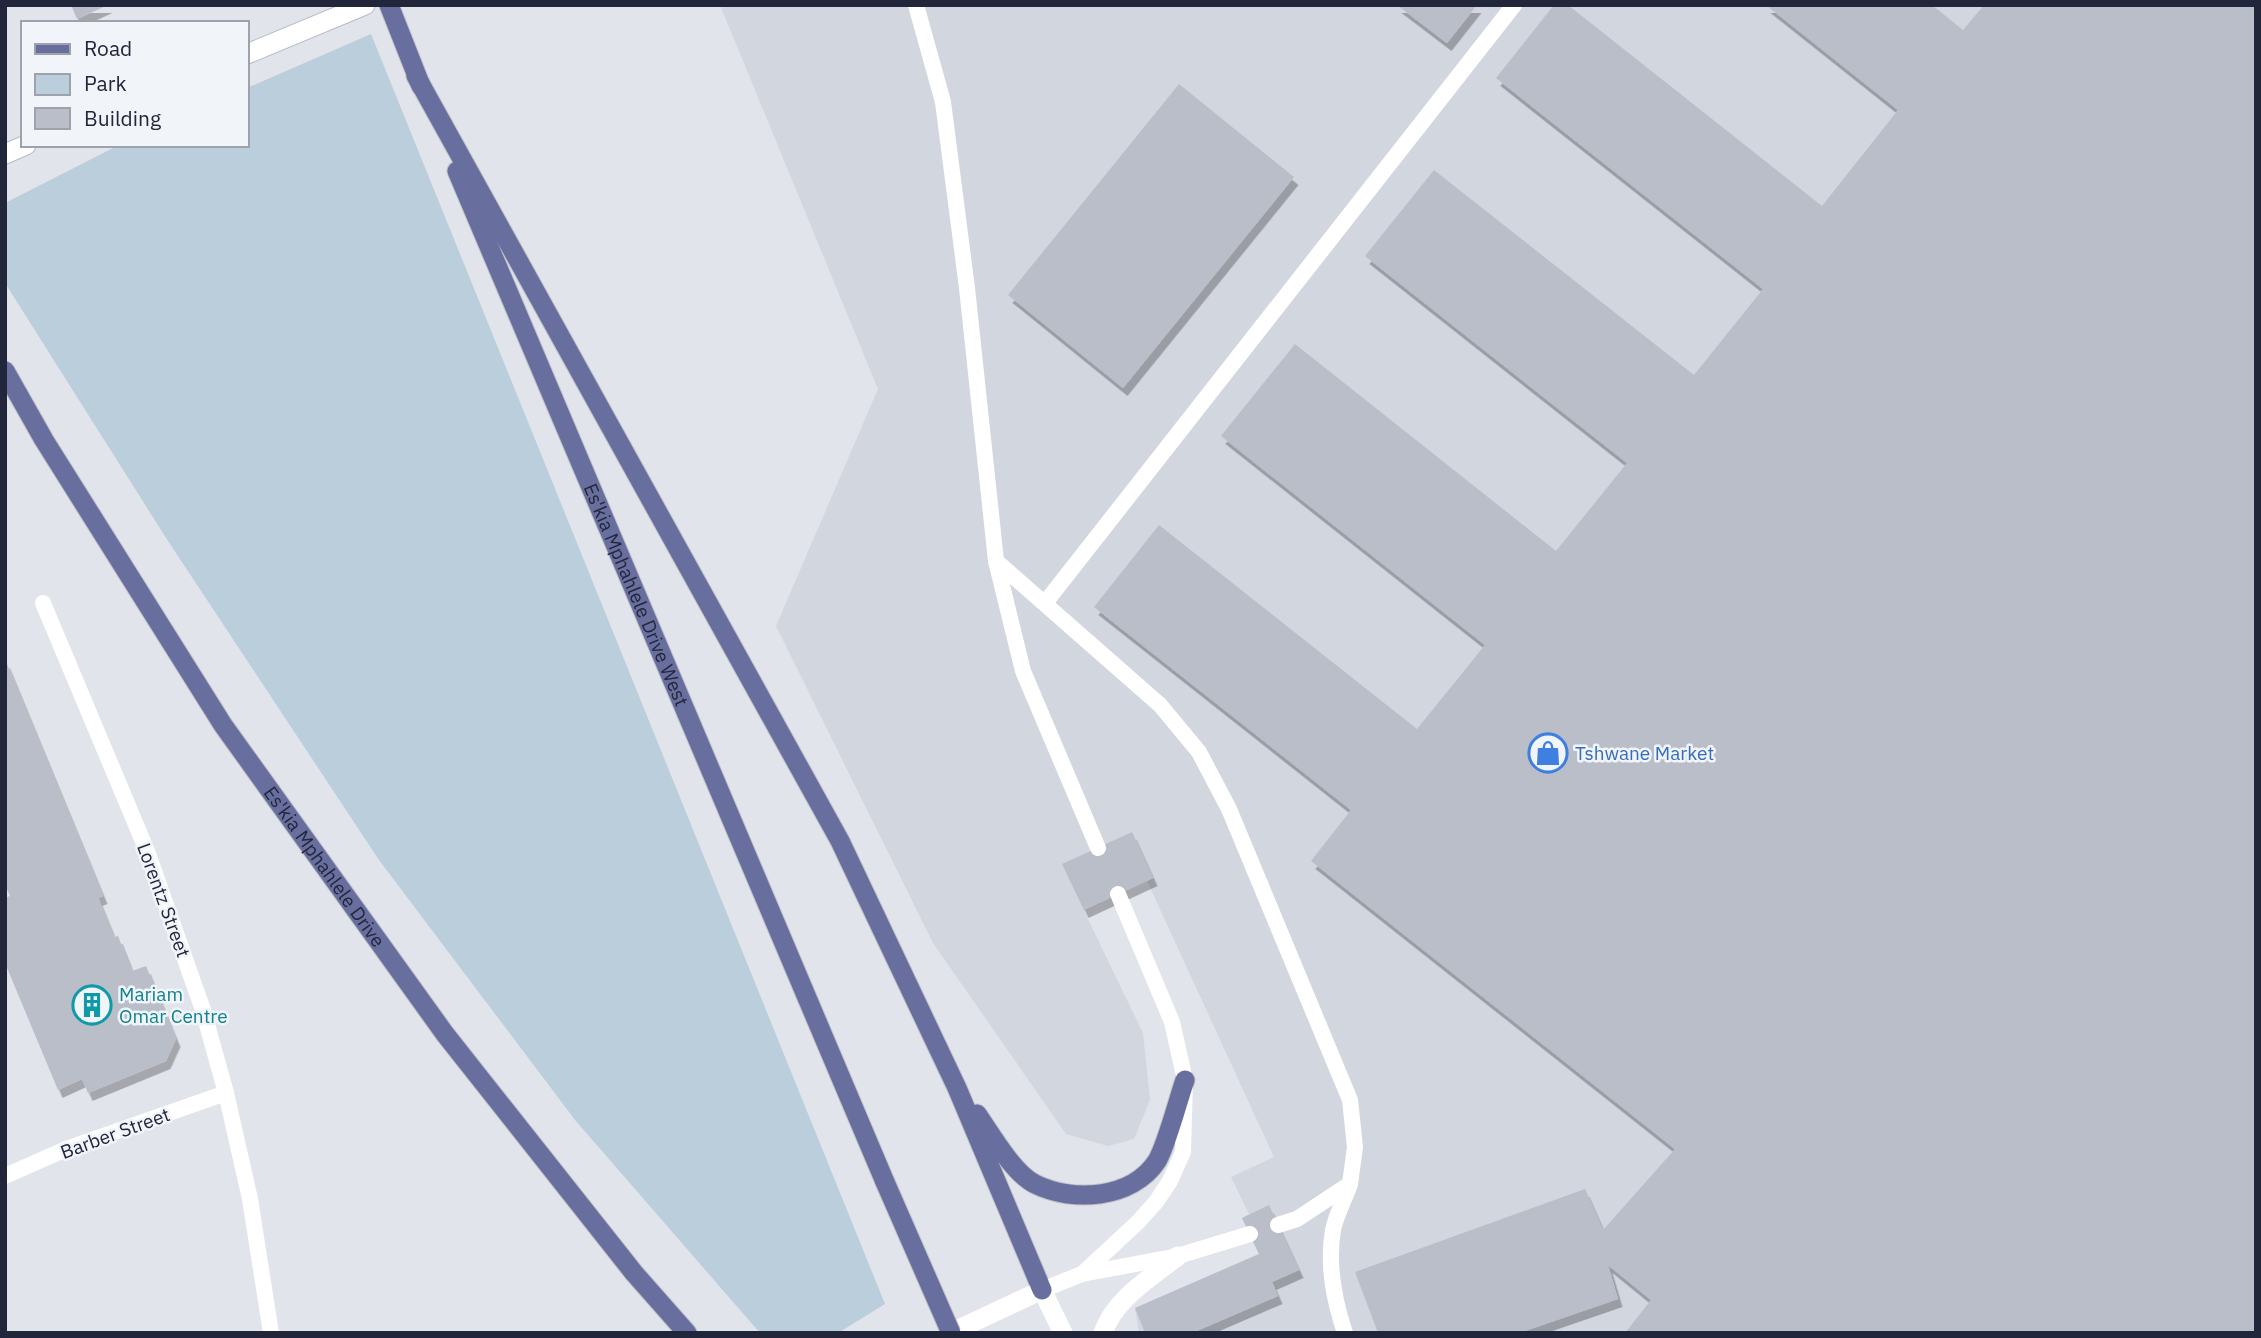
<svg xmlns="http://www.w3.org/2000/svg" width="2261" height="1338" font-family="'IBM Plex Sans',sans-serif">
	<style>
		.built { fill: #d2d6df }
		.green { fill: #bbcedb }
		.building { fill: #babec9; filter: url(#shadow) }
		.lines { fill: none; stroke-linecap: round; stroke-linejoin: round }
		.secondary-casing { stroke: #b5baca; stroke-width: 21 }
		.primary-casing { stroke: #c1c2c8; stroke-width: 21 }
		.service { stroke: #fff; stroke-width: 16 }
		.minor { stroke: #fff; stroke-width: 19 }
		.tertiary { stroke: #fff; stroke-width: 19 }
		.secondary { stroke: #fff; stroke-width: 19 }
		.primary { stroke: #686f9f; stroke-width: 19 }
		.primary-bridge-casing { stroke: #c1c2c8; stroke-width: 21; stroke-linecap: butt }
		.primary-bridge { stroke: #686f9f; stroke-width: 19 }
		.labels { text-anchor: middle; stroke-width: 5; stroke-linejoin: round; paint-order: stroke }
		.street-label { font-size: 19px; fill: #22263b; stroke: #f1f4f8 }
		.shop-label { font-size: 19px; fill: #366cbe; stroke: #f1f4f8; text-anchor: start }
		.culture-label { font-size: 19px; fill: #0d838f; stroke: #f1f4f8; text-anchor: start }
	</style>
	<defs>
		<filter id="shadow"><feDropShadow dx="4.5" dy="8" stdDeviation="0" flood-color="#0004"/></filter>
	</defs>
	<rect width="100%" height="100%" fill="#e1e4eb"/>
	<polygon class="built" points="720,5 2256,5 2256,1333 1139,1333 1135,1308 1259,1254 1242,1218 1249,1214 1231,1177 1274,1157 1147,881 1084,911 1143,1033 1150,1100 1134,1139 1108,1146 1066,1134 933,943 776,626 878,389"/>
	<polygon class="green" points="371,34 885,1304 838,1333 760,1333 575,1120 379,860 168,541 5,283 5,203 119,145 247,145 247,88"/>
	<g class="building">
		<polygon points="71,5 108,5 77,19"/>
		<polygon points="1397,5 1477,5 1447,43"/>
		<polygon points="1554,5 1568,5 1822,206 1898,110 1766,5 1932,5 1963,30 1984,5 2256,5 2256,1328 2252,1333 1625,1333 1651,1300 1608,1265 1618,1299 1519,1333 1378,1333 1355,1272 1585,1189 1603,1230 1675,1149 1311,861 1351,810 1094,607 1159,525 1417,729 1485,645 1221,436 1295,344 1556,551 1627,463 1365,256 1434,170 1694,375 1763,289 1496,78"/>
		<polygon points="1179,84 1294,177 1123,388 1008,295"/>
		<polygon points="5,659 103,896 98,898 114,937 118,936 132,971 146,966 176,1039 166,1061 88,1093 82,1079 58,1090 5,963 5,898 10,896 5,884"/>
		<polygon points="1132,832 1153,878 1084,910 1062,864"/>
		<polygon points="1269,1205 1299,1270 1272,1282 1278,1296 1192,1333 1145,1333 1135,1308 1259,1254 1242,1218"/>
	</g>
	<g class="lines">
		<g class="secondary-casing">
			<g id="secondary">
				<polyline points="247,54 365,5"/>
				<polyline points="5,154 26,145"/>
			</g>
		</g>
		<g class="primary-casing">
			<g id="primary">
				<polyline points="389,5 421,86"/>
				<polyline points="416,76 840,841 957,1088 1042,1290"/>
				<path id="s1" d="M457,171L885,1182"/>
				<path id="s2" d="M5,371L44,440L223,725L445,1034L634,1273L687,1333"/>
				<path d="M977,1114C991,1134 1013,1173 1035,1184C1073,1203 1132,1199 1157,1161C1167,1144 1178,1100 1185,1080"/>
			</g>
		</g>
		<g class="service">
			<polyline points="916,5 943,102 967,288 996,561 1023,671 1098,848"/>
			<polyline points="996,561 1160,705 1199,752 1229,809 1350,1100 1355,1147 1350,1184 1297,1219 1278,1225"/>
			<polyline points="43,603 147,851 203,1010 226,1093 250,1199 271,1333"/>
			<polyline points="1045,603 1514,5"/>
			<polyline points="5,1176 66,1149 226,1093"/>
			<polyline points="1082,1274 1138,1222 1156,1202 1170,1181 1183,1152 1185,1080 1172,1022 1118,894"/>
			<polyline points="1042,1290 1082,1274 1178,1256 1250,1234"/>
			<path d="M1345,1333C1334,1300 1327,1266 1333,1230C1336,1215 1345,1199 1350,1184"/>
		</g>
		<polyline class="minor" points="950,1333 1042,1290"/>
		<g class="tertiary">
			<polyline points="1042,1290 1063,1333"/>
			<path d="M1103,1333C1114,1299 1152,1277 1178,1256"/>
		</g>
		<use href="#secondary" class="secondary"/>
		<use href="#primary" class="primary"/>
		<g class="primary-bridge-casing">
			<polyline id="primary-bridge" points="885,1182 951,1333"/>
		</g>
		<use href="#primary-bridge" class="primary-bridge"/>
	</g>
	<defs>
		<g id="shop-ring" transform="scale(2.0125)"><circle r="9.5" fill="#f1f4f8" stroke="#3f7fe0" stroke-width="1.5"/><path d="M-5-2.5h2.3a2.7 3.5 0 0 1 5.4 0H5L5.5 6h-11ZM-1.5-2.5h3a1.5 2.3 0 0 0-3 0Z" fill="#3f7fe0"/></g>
		<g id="building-ring" transform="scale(2.0125)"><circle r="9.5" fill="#f1f4f8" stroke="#0f9aa8" stroke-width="1.5"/><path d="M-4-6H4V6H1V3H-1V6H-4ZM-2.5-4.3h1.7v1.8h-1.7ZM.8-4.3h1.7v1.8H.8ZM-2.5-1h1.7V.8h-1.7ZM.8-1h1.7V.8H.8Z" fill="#0f9aa8"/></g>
	</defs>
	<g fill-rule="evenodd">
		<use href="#shop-ring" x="1548" y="753"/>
		<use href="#building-ring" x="92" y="1005"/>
	</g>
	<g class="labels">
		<g class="street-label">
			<text dy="7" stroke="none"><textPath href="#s1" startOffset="460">Es'kia Mphahlele Drive West</textPath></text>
			<text dy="7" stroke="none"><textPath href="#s2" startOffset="590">Es'kia Mphahlele Drive</textPath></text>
			<text transform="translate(164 900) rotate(70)" y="7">Lorentz Street</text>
			<text transform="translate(115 1133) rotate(-20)" y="7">Barber Street</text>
		</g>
		<g class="shop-label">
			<text x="1575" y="760">Tshwane Market</text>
		</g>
		<g class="culture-label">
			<text x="119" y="1001">Mariam<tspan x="119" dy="22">Omar Centre</tspan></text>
		</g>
	</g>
	<rect width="2261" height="1338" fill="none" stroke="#22263b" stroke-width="14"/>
	<rect x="21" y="21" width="228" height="126" fill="#f1f4f8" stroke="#9ea2ac" stroke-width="2"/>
	<rect x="35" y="44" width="35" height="10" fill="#686f9f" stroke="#9ea2ac" stroke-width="2"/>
	<text x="84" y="56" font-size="21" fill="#22263b">Road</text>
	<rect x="35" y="74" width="35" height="21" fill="#bbcedb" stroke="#9ea2ac" stroke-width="2"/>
	<text x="84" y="91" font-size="21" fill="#22263b">Park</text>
	<rect x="35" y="108" width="35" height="21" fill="#babec9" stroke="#9ea2ac" stroke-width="2"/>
	<text x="84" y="126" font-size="21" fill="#22263b">Building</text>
</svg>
